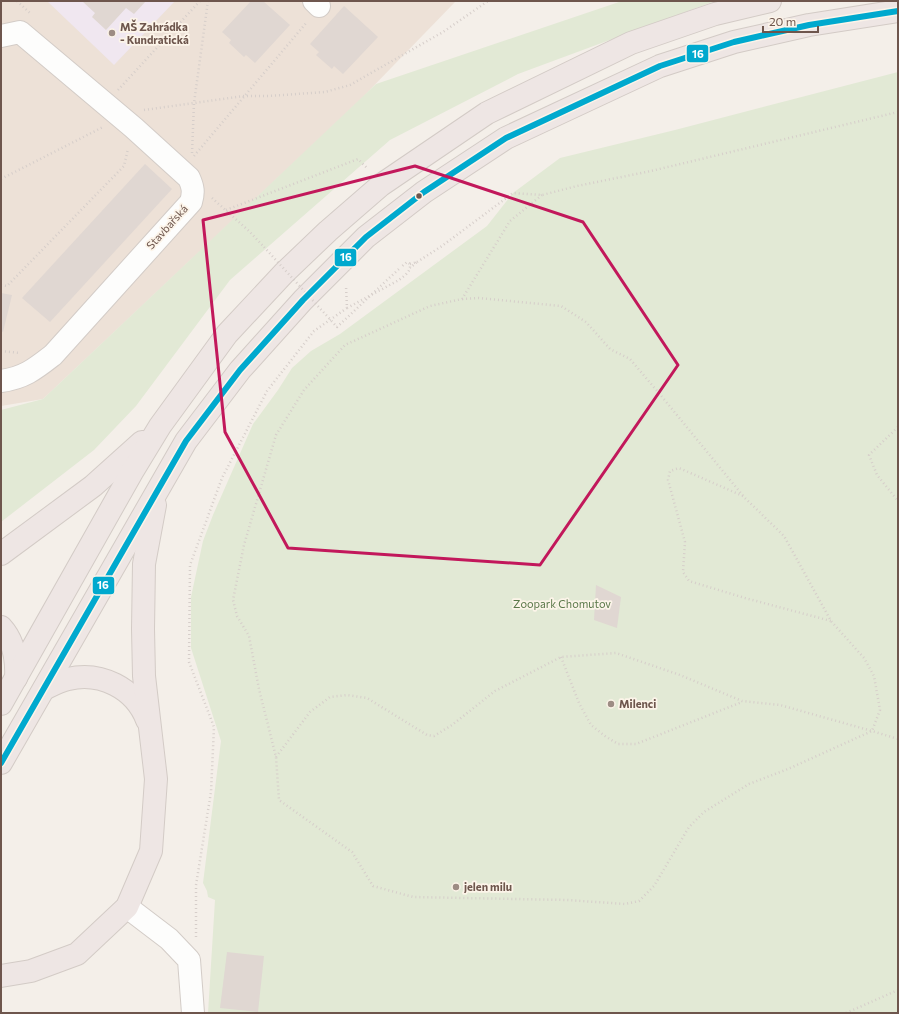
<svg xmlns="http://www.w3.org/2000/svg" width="899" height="1014" font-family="Commissioner,sans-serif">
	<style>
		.residential { fill: #ede1d7 }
		.education { fill: #f0e7f0 }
		.green { fill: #e2e9d5 }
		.building { fill: #e0d7d2 }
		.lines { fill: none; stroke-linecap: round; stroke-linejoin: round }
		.minor-casing { stroke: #d3ccc7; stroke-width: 24 }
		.highway-casing { stroke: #d3cbc6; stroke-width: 24 }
		.path { stroke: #d6ceca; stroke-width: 2.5; stroke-dasharray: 1 3; stroke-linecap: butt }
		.minor { stroke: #fdfdfc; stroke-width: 22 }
		.highway { stroke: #eee6e4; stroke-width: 22 }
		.path-bridge { stroke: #d6ceca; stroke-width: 2.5; stroke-dasharray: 1 3; stroke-linecap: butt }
		.bus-1-casing { stroke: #fcf4e9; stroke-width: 9 }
		.bus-1 { stroke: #00a9ce; stroke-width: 6 }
		.marked { fill: none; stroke: #c2185b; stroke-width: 3; stroke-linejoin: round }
		.poi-dot { fill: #9d8c84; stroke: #fcf4e9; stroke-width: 1.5 }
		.bus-dot { fill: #6e564d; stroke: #fcf4e9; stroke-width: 1.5 }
		.labels { text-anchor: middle; stroke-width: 3.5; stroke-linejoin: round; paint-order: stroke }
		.poi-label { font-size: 11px; font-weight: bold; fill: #6e564d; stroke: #fcf4e9; text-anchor: start }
		.street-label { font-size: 11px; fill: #6e564d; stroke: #fcf4e9 }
		.park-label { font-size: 11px; fill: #5a7849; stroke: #fcf4e9 }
		.line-badge { stroke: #fcf4e9; stroke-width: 1.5 }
		.badge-label { font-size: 11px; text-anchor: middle; font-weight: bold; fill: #fff }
	</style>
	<rect width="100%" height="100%" fill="#f4efe9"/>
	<polygon class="residential" points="1,1 456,1 359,101 43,399 1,406"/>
	<polygon class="education" points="47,1 175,1 114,65"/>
	<g class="green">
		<polygon points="622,1 715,1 518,74 390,140 230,280 136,406 94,450 1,522 1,410 43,399 376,84"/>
		<polygon points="898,72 898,1013 208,1013 215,900 208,897 207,891 203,883 221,741 191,648 191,597 203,541 213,515 253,424 278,390 292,368 311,351 340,334 487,226 513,193 560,158 675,130"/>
	</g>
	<g class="building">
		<polygon points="82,1 146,1 134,14 126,8 106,30 92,17 95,13"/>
		<polygon points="251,1 263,1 290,25 255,63 246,55 244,57 229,43 231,40 222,32"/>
		<polygon points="344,6 378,37 343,74 334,66 332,69 316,55 319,52 310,44"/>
		<polygon points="145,164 172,189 50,322 22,298"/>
		<polygon points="1,293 12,295 3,332 1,331"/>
		<polygon points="596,585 621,597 617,628 594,620"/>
		<polygon points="227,952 264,956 258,1012 220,1008"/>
	</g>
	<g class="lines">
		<g class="minor-casing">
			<g id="minor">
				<polyline points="314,1 319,6"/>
				<path d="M1,36L20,32L134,128L189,178C193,187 194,192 191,202L53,355C35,369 24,378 1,381"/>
				<polyline points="127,907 169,939 189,960 193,1013"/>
			</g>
		</g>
		<g class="highway-casing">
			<g id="highway">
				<polyline points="1,554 93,486 142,442"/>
				<path d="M1,627C14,641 17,660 16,678"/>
				<path d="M44,689C52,685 59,681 68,679C100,671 135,688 147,720"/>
				<polyline points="1,704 132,472 160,426 227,334 284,273 328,231 381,185 487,113 631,43 715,14 770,1"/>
				<polyline points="1,763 186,441 240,370 303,300 366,237 424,192 506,138 660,66 734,42 809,25 898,11"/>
				<polyline points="1,976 31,971 77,954 127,907 151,851 156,779 144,676 143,629 144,564 155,505"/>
			</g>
		</g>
		<g class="path">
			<polyline points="17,1 30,13"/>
			<polyline points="118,90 200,1"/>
			<polyline points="144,110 244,96 269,96 325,92 350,85 443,32 488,1"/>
			<polyline points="192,153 194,103 208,1"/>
			<polyline points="194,156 307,22"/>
			<polyline points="1,179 103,127"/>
			<polyline points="542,195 510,221 462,299 430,306 345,345 304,390 276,435 244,545 233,600 237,616 249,636 259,689 276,757 279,800 352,852 373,886 413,897 567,900 625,904 639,901 654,886 689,827 704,812 749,784 788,769 872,731 898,739"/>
			<polyline points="212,198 249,231 264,247"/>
			<polyline points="226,210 358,159 368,169"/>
			<polyline points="417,262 442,246 513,193 542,195 577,186 651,171 898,112"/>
			<polyline points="410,264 417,262 410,268"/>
			<polyline points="1,285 7,286 124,166 128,149"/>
			<path d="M347,308L399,280C404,276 411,272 410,264L407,262L401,267"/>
			<polyline points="1,351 20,353"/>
			<polyline points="898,427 869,455 877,475 898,501"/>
			<polyline points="743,496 679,468 670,471 668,480 685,542 683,572 689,581 745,598 831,621"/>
			<polyline points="561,657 579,703 591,725 605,736 618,744 636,744 742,702"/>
			<polyline points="276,757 310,712 330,697 347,695 367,698 427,735 434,736 452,725 495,691 561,657 616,653 680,675 742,701 780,705 872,731 880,710 874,676 864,658 831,621 784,536 744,497 663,398 630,359 610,349 586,322 561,306 479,298 462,299"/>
			<polyline points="196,937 196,885 211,792 214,727 189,662 190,565 222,478 267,391 314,331 347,308 346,286"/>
			<polyline points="846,1013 898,990"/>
		</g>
		<use href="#minor" class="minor"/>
		<use href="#highway" class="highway"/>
		<polyline class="path-bridge" points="264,247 337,327 401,267"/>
		<g class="bus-1-casing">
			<polyline id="bus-1" points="1,763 186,441 240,370 303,300 366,237 424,192 506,138 660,66 734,42 809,25 898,11"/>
		</g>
		<use href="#bus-1" class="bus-1"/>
	</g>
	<path class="marked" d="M415,166L583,222L678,365L540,565L288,548L225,432L203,220Z"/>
	<g class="poi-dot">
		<circle cx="112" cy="33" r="4"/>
		<circle cx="611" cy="704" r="4"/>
		<circle cx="456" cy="887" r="4"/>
	</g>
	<circle class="bus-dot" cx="419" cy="196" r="3.5"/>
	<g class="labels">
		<g class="poi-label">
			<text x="120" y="31">MŠ Zahrádka<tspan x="120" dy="13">- Kundratická</tspan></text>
			<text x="619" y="708">Milenci</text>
			<text x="464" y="891">jelen milu</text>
		</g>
		<g class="street-label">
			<text transform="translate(167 227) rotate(-48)" y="4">Stavbařská</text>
		</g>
		<g class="park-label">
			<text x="562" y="608">Zoopark Chomutov</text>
		</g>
	</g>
	<g class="line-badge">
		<rect x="686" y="44" width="23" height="19" rx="4" fill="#00a9ce"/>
		<rect x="334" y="248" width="23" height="19" rx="4" fill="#00a9ce"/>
		<rect x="92" y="576" width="23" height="19" rx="4" fill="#00a9ce"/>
	</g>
	<g class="badge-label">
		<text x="698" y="58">16</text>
		<text x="346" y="261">16</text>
		<text x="103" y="589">16</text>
	</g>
	<rect width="899" height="1014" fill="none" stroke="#6e564d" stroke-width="4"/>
	<path d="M763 26v6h55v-6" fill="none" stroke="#6e564d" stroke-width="2"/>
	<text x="769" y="26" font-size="12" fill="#6e564d" stroke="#fcf4e9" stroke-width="3" paint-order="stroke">20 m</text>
</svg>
